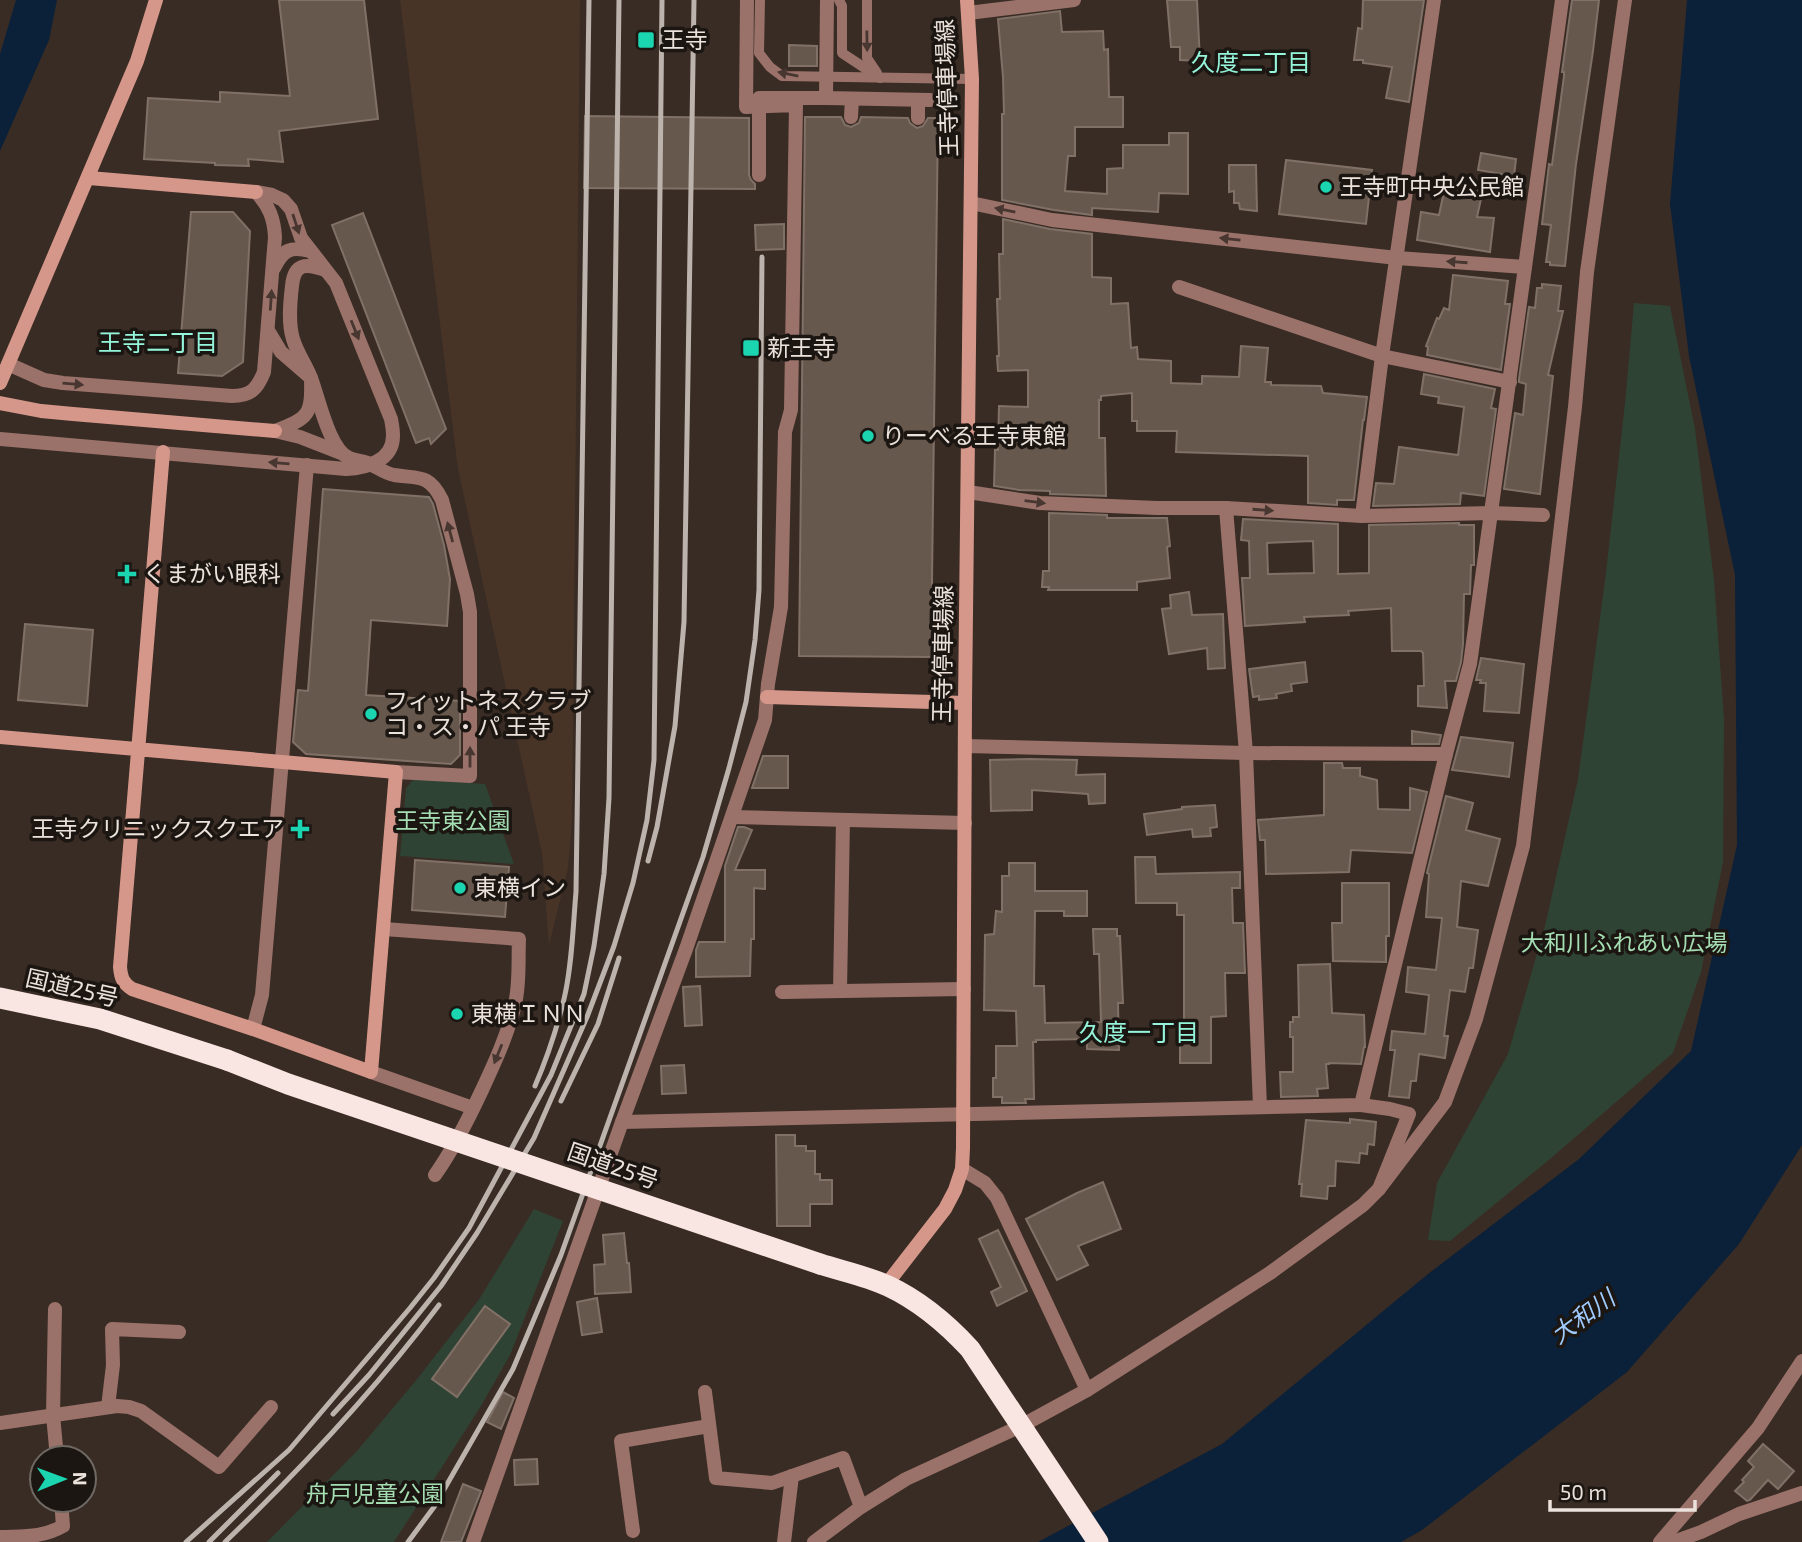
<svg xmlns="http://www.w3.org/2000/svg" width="1802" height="1542" font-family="'Exo 2','Noto Sans JP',sans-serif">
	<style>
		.built { fill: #473427 }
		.green { fill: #2f4334 }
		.water { fill: #0b2039 }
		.building { fill: #67584e; stroke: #807066; stroke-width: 2; fill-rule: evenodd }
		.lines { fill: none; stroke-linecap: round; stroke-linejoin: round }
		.lane { stroke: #9a726a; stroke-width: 10 }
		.street { stroke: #9a726a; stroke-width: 14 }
		.secondary { stroke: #d6978b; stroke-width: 14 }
		.highway { stroke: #f9e5e1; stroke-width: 21 }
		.rail { stroke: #bdb3ad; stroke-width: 5 }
		.street-bridge { stroke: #9a726a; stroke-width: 14 }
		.highway-bridge { stroke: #f9e5e1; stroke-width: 21 }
		.oneway { fill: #483631 }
		.poi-dot { fill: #1bd5b1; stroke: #1c1612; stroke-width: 2.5 }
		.labels { text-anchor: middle; stroke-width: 7; stroke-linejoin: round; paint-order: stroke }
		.poi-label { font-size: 23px; fill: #ebe2dc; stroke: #1c1612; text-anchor: start }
		.street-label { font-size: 23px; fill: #ebe2dc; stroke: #1c1612 }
		.park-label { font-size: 23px; fill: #a4deb2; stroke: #1c1612 }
		.neighbourhood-label { font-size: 24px; fill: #94f5db; stroke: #1c1612 }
		.water-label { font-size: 24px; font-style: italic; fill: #a0cbfe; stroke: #1c1612 }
	</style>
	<rect width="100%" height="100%" fill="#392c24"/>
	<polygon class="built" points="400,0 580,0 572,823 568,868 549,945 542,853 458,469"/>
	<g class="green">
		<polygon points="1634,303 1670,306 1695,429 1714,580 1724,719 1723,862 1701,972 1673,1053 1550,1159 1450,1241 1428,1240 1437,1183 1508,1054 1545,926 1578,779 1605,581 1625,403"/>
		<polygon points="414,779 485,784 514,864 400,856 406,788"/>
		<polygon points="534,1209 563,1221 510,1355 481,1406 394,1542 267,1542 357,1451 418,1378 480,1298"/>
	</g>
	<g class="water">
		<polygon points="16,0 57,0 49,40 0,151 0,54"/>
		<polygon points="1687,0 1802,0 1802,1145 1739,1244 1627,1372 1422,1530 1401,1542 1038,1542 1222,1444 1428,1274 1579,1159 1691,1051 1737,845 1735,575 1689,356 1670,204"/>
	</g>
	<g class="building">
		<polygon points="279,0 364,0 378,119 279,131 283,162 248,159 249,166 215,165 215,163 144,159 148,98 220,102 220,92 290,96"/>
		<polygon points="1167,0 1197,0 1200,61 1180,60 1180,47 1171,47"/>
		<polygon points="1363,0 1424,0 1409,102 1386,98 1392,67 1363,63 1363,60 1354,60 1358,28 1362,29"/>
		<polygon points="1572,0 1599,0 1593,51 1576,164 1565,266 1550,265 1550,262 1546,262 1551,225 1542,224 1549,164 1552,165 1564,76 1564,72 1562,72"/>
		<polygon points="1060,11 1062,32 1103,31 1104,50 1108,49 1109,97 1123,97 1123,127 1075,127 1075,156 1068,156 1065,191 1107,194 1107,169 1123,168 1123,145 1169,145 1169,133 1188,133 1188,194 1159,193 1158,212 1092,208 1092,215 1054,210 1002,200 1002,114 1004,114 1003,77 998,19"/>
		<polygon points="789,45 817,46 817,66 789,66"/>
		<polygon points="585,116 749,118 749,175 751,180 755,184 755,189 584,188"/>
		<polygon points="805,117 841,117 845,125 851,127 859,123 861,117 908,118 910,123 917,128 923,126 928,118 938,118 931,657 799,656"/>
		<polygon points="1481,153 1516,159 1514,176 1478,170"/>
		<polygon points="1286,160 1372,170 1366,224 1279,214"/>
		<polygon points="1229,165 1256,165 1257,211 1240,209 1239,203 1234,203 1234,191 1229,192"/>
		<polygon points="1446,182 1483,190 1477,217 1494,218 1490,252 1417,240 1421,212 1439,215"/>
		<polygon points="191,212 233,212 250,231 243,362 222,376 178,373"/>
		<polygon points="363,213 446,429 431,444 429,438 416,443 332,225"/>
		<polygon points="1003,219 1050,229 1092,234 1092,277 1111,278 1111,304 1128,303 1131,348 1137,347 1138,359 1171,361 1171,383 1202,384 1202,376 1239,377 1241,346 1268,348 1265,382 1271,382 1271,385 1321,386 1323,393 1367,397 1364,420 1363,420 1354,500 1337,500 1337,505 1308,503 1308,456 1176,452 1177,431 1137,431 1137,421 1132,421 1132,393 1101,396 1101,400 1099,400 1099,438 1105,438 1106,496 1050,494 1050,491 1019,490 994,486 995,450 998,450 999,406 1028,407 1028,370 998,371 997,356 999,356 997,299 1000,299 999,254 1003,254"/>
		<polygon points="784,224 784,249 756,250 755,225"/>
		<polygon points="1453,275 1508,281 1505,304 1510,304 1501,370 1427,355 1428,347 1426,346 1437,318 1439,319 1444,308 1449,310"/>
		<polygon points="1542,284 1561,286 1558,311 1563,311 1548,375 1553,376 1540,494 1504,489 1515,413 1523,415 1526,384 1519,382 1519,379 1529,307 1535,308 1537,288 1542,288"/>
		<polygon points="1424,374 1495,389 1491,408 1496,409 1484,496 1461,493 1460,504 1373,506 1376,483 1394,484 1399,447 1458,455 1464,407 1438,403 1439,397 1421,394"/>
		<polygon points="323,489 429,497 433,504 444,545 450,579 447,626 371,620 366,695 460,701 460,755 451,764 306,754 293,742 298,690 308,691"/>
		<polygon points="1049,513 1107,515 1107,518 1167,518 1170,546 1167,547 1170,578 1137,582 1137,590 1048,590 1049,587 1042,587 1043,571 1049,571"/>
		<path d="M1243,519L1338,524V574L1369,573V525L1459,523V525H1474V565H1471L1470,594H1464L1463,644L1461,662L1456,681H1445L1447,708L1418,706V686H1424L1423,653L1421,651H1392L1391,608L1348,611L1349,615L1304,617L1305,622L1245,626L1242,578H1250L1249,541L1241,540ZM1313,541L1314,573L1268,574L1267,543Z"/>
		<polygon points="1189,592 1192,615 1223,614 1225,668 1208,669 1207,648 1169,654 1162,609 1171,608 1170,595"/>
		<polygon points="25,624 93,630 87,706 18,700"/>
		<polygon points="1481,658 1524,664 1519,713 1484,711 1486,683 1480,683 1481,680 1476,680"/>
		<polygon points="1305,662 1307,682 1291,684 1292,691 1276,694 1277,698 1259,700 1259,696 1253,697 1249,669"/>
		<polygon points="1412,731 1441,735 1439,744 1412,744"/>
		<polygon points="1461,737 1513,743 1509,777 1452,770"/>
		<polygon points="763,756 788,756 788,788 752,788"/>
		<polygon points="1030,759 1077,760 1076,775 1105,774 1105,803 1089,804 1088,794 1032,790 1032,810 991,811 990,760"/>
		<polygon points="1324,763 1342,763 1343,768 1360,768 1360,776 1377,780 1378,809 1410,810 1410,788 1427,792 1412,853 1351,850 1349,872 1266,874 1265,840 1260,840 1258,820 1324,815"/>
		<polygon points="1446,796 1473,803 1466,830 1500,839 1488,886 1461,881 1457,927 1478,930 1473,968 1469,968 1465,992 1450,990 1444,1036 1448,1036 1445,1058 1419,1054 1416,1081 1411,1081 1409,1098 1389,1096 1395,1050 1390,1050 1392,1031 1425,1034 1429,995 1406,992 1408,967 1436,970 1442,918 1426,917 1429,874 1427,873"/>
		<polygon points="1215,805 1217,827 1210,828 1211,836 1193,837 1192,829 1147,835 1144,814 1182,809 1182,807"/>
		<polygon points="738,827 744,827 752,830 735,870 765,870 765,889 754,888 754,939 751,939 750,976 696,977 696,950 699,942 725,942 725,866"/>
		<polygon points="1135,857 1155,857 1156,874 1240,872 1240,888 1232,888 1233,923 1243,923 1245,973 1225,973 1226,1016 1211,1017 1211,1063 1180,1063 1180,1032 1184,1032 1184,915 1177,915 1177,903 1136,903"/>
		<polygon points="415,860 509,867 505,917 412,910"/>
		<polygon points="1009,863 1035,863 1035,891 1087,891 1087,916 1064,916 1064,911 1035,911 1034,986 1044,986 1045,1023 1101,1022 1099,954 1094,954 1093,929 1117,929 1117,936 1120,936 1123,1003 1118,1003 1119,1050 1087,1049 1087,1039 1036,1040 1036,1042 1033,1042 1034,1099 1025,1099 1026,1103 1002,1103 1002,1097 993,1097 993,1078 996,1078 996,1046 1017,1046 1016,1011 984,1010 985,935 994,934 996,911 1002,912 1002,876 1009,876"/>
		<polygon points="1342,883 1389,883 1389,936 1386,936 1386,962 1333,961 1332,923 1342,923"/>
		<polygon points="1330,964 1332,1013 1364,1015 1365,1047 1364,1047 1361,1064 1329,1063 1329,1064 1326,1064 1328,1088 1317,1089 1318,1096 1281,1097 1280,1072 1293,1072 1293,1037 1290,1037 1290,1022 1293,1022 1293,1017 1299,1017 1298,965"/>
		<polygon points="700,986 702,1025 685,1026 683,987"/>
		<polygon points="684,1065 686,1093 662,1094 661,1066"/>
		<polygon points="1350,1119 1376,1122 1374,1145 1368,1144 1367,1154 1360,1153 1359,1163 1336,1161 1335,1186 1328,1186 1327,1199 1301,1196 1302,1184 1299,1184 1306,1120 1350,1123"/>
		<polygon points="776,1135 795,1135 795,1146 806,1146 806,1151 815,1151 815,1174 820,1174 820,1180 832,1180 832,1204 810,1204 810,1226 777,1226"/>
		<polygon points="1103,1182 1121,1229 1078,1246 1088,1265 1057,1280 1026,1219 1077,1193"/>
		<polygon points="998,1230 1027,1291 997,1306 991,1292 1001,1287 979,1239"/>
		<polygon points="624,1233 627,1263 629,1263 631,1292 595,1294 594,1265 605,1264 603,1235"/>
		<polygon points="597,1298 602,1332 582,1335 577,1302"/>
		<polygon points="485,1306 510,1324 457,1397 432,1379"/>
		<polygon points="503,1392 514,1398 501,1429 487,1422"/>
		<polygon points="1763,1444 1794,1471 1778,1489 1768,1480 1750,1500 1747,1501 1735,1491 1744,1482 1742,1480 1754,1467 1748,1461"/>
		<polygon points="537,1459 538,1484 515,1485 514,1460"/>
		<polygon points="463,1484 481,1491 461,1542 441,1542"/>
	</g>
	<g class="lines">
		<g class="lane">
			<polyline points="760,0 759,53 770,67 782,76 972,79"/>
			<polyline points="839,0 842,6 842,53 880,78"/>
			<polyline points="867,0 867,58 877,73"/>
		</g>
		<g class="street">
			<polyline points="968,13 1074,0"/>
			<polyline points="851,117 852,99"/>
			<polyline points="918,118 918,100"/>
			<polyline points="971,203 1052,220 1397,258 1525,267"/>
			<path d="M274,268C283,250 290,246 310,251"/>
			<path d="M325,270C306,263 294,263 292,286C290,303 288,323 293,339C297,353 306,365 311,378C319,399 329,449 349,458C356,461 364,461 370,464C379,468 384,473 394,475C418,479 429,473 442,500L467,594L470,612V776L396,772"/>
			<polyline points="1179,287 1382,356 1510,382"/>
			<path d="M269,332L281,352L311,378C312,415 309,418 275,431"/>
			<path d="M8,364L44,380L63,383L232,396C251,396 257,389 264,372L275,237C274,218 269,206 256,192"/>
			<polyline points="275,431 300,437 341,453"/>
			<path d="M0,439L346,469C366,468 393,461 393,436C393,431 392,424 391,419L336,283L301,238L291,209L283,200L272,195L256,192"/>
			<polyline points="968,492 1040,503 1157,508 1226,508 1362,516 1491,513 1543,515"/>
			<polyline points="1226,508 1246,753 1260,1107"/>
			<polyline points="1362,516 1382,356 1434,0"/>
			<polyline points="965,746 1246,753 1446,754"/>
			<polyline points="732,817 965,823"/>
			<path d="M384,929L519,939C518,961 520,983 515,1004C508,1034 495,1062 482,1090C468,1120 454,1148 435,1175"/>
			<polyline points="840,991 843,820"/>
			<polyline points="782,992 964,989"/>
			<polyline points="253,1029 262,995 307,465"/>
			<polyline points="371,1072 473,1108"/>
			<polyline points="622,1122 1361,1105 1446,754 1470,664 1562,0"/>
			<polyline points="962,1169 985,1183 997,1198 1087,1390"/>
			<polyline points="1379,1189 1445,1102 1476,1019 1523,846 1575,407 1587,272 1625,0"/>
			<polyline points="55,1309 53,1415 57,1458"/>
			<polyline points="705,1392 716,1478 772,1483 843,1458 861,1507"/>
			<polyline points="108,1407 113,1365 112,1329 179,1332"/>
			<polyline points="0,1423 117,1406 129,1407 141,1411 219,1467 271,1407"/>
			<polyline points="633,1531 621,1441 709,1426"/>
			<path d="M0,1537C24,1536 42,1538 63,1526L61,1500"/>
			<polyline points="473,1542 622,1122 686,949 765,720 768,684 781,607 785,432 791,410 796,105 746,107 747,0"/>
			<polyline points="784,1542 792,1476"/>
			<polyline points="814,1542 861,1507 906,1479 1021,1426 1087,1390 1270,1273 1363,1205 1379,1189 1409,1114 1390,1109 1361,1105"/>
			<polyline points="1660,1542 1758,1428 1802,1361"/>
			<polyline points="1673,1542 1701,1532 1739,1514 1802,1493"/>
		</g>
		<g class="secondary">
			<polyline points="89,178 256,192"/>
			<polyline points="0,383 137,61 156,0"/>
			<polyline points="0,403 41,411 73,414 275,431"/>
			<polyline points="767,697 965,703"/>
			<path d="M0,737L396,772L371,1072L253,1029L132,989C123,983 121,978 120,967L163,452"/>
			<polyline points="886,1285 945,1209 955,1190 962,1169 963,1148 965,703 972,79 967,0"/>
		</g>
		<g class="highway">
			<polyline points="0,998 100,1019 227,1060"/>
			<path d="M820,1264C842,1271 867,1276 888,1286C920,1301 946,1323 970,1349L1098,1542"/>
		</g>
		<g class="rail">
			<polyline points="648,861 657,827 675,726 684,622 694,0"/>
			<path d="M535,1086C547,1058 557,1028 564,999C572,966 573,926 576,892L589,0"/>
			<polyline points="561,1101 598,1024 619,958"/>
			<polyline points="333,1414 369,1375 441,1286 477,1233 534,1138 587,1017 614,946 633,883 647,820 654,760 662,0"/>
			<polyline points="186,1542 289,1450 410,1308 434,1278 469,1228 551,1075 584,994 594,946 604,874 609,798 619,0"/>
			<polyline points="209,1542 278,1473"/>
			<path d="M225,1542C302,1468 375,1390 439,1305"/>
			<polyline points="408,1542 434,1507 513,1369 561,1255 703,857 729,768 746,702 755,640 759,590 762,257"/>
		</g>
		<g class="street-bridge">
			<polyline points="827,0 826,98 930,100"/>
			<polyline points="759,175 759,98 826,98"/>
		</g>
		<polyline class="highway-bridge" points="227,1060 288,1084 820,1264"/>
	</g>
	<defs><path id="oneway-solid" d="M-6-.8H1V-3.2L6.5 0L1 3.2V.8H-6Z" transform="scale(1.75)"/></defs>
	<g class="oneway">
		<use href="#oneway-solid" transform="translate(867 41) rotate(89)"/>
		<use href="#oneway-solid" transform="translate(788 74) rotate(-169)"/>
		<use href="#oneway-solid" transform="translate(1005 210) rotate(-169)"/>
		<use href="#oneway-solid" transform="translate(296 224) rotate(72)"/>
		<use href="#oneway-solid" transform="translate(1230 239) rotate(-174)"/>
		<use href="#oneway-solid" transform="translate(1457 262) rotate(-176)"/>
		<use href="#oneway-solid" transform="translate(271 300) rotate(-86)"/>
		<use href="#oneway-solid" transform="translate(355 330) rotate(68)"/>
		<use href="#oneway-solid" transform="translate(73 384) rotate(5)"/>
		<use href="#oneway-solid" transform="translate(279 463) rotate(-175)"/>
		<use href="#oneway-solid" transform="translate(1035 502) rotate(7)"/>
		<use href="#oneway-solid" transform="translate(1263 510) rotate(4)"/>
		<use href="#oneway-solid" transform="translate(450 532) rotate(-105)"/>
		<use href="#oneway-solid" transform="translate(470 757) rotate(-90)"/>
		<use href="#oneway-solid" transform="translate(498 1054) rotate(112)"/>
	</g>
	<g class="poi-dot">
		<rect x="637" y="31" width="18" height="18" rx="3.5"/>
		<circle cx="1326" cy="187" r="7"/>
		<rect x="742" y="339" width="18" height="18" rx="3.5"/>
		<circle cx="868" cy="436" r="7"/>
		<path d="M123.5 563.5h7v7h7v7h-7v7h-7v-7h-7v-7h7z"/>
		<circle cx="371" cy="714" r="7"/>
		<path d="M296.5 818.5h7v7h7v7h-7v7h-7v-7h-7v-7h7z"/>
		<circle cx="460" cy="888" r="7"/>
		<circle cx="457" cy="1014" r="7"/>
	</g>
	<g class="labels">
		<g class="poi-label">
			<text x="662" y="48">王寺</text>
			<text x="1340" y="195">王寺町中央公民館</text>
			<text x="767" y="356">新王寺</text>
			<text x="882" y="444">りーべる王寺東館</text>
			<text x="143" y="582">くまがい眼科</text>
			<text x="385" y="709">フィットネスクラブ<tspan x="385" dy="26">コ・ス・パ 王寺</tspan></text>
			<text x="284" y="837" text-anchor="end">王寺クリニックスクエア</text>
			<text x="474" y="896">東横イン</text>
			<text x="471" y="1022">東横ＩＮＮ</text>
		</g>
		<g class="street-label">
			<text transform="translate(947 88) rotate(-92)" y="8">王寺停車場線</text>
			<text transform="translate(943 654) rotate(-89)" y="8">王寺停車場線</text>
			<text transform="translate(72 988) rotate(13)" y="8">国道25号</text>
			<text transform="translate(613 1166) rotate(19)" y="8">国道25号</text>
		</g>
		<g class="park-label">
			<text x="453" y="829">王寺東公園</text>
			<text x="1624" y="951">大和川ふれあい広場</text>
			<text x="375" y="1502">舟戸児童公園</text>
		</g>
		<g class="neighbourhood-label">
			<text x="1251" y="71">久度二丁目</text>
			<text x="158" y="351">王寺二丁目</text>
			<text x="1139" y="1041">久度一丁目</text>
		</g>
		<g class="water-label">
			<text transform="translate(1583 1317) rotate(-36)" y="8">大和川</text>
		</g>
	</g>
	<g transform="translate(63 1479) rotate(89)"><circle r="33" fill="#1c1612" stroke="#6f6863" stroke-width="2"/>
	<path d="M0-5L12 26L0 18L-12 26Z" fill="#1bd5b1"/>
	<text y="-10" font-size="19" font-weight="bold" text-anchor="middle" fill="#ebe2dc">N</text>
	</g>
	<path d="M1550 1500v10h145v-10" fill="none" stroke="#ebe2dc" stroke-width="3.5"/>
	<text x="1560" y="1500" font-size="21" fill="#ebe2dc" stroke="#1c1612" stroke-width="5" paint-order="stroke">50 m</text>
</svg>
